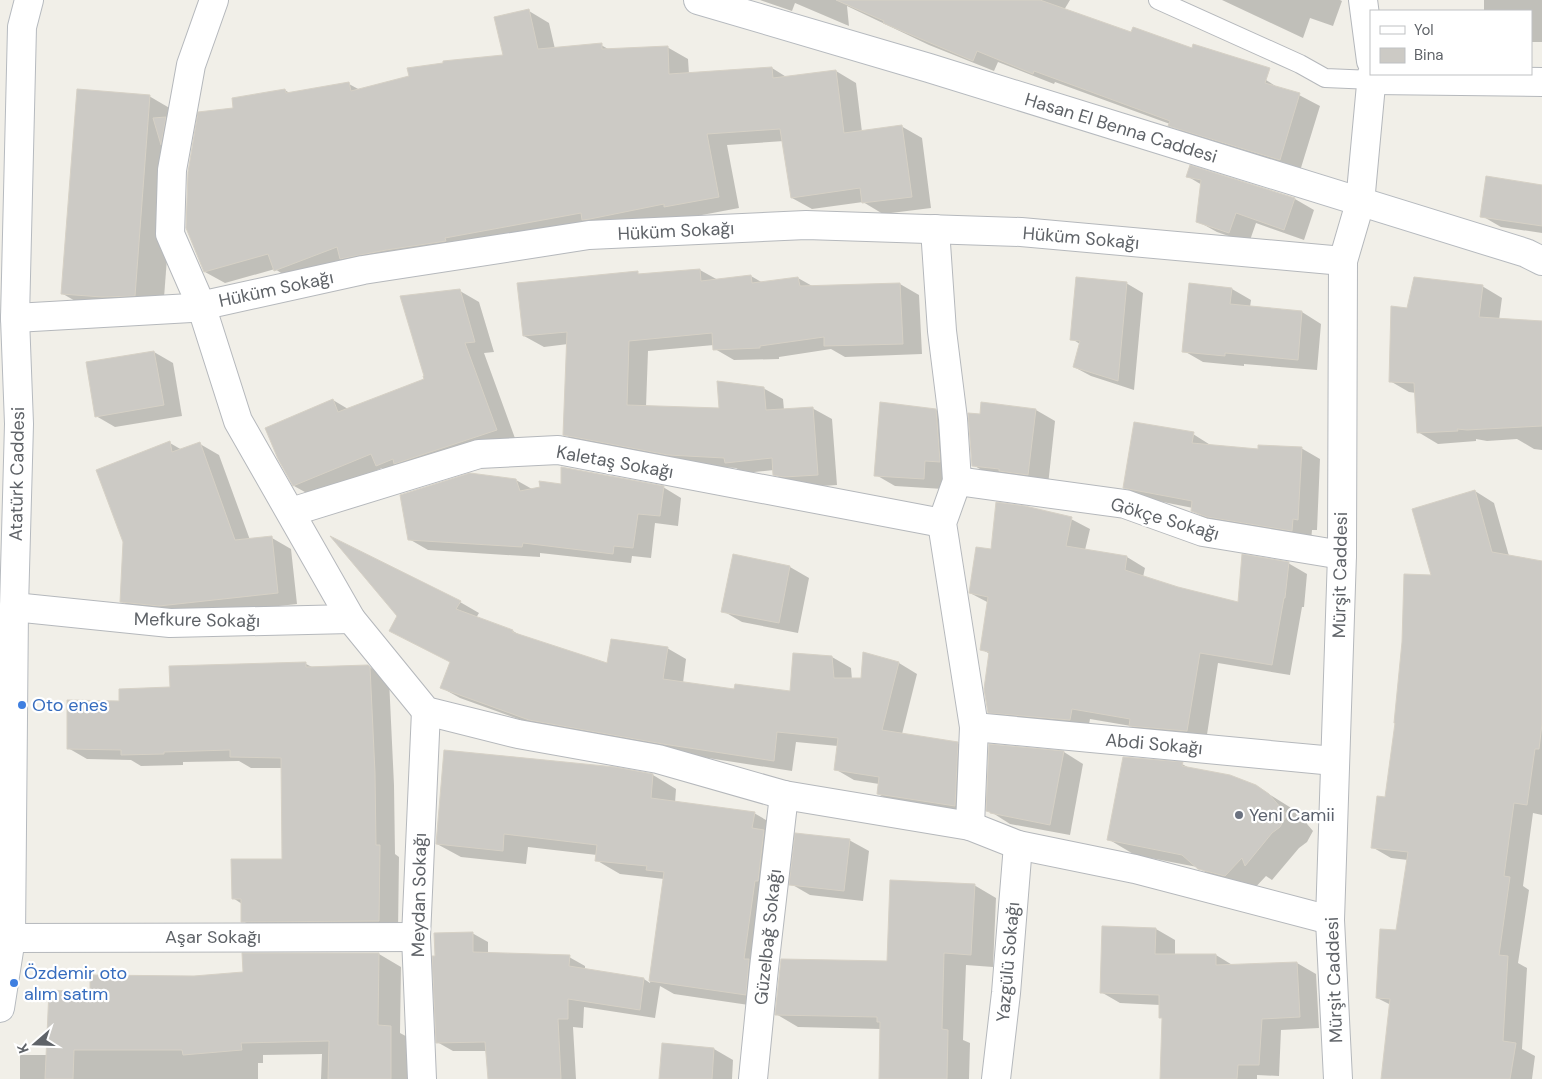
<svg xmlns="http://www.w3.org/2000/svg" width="1542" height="1079" font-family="'DM Sans',sans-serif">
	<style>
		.shadow { fill: #0003 }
		.building { fill: #cccac5; stroke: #d6d1c6 }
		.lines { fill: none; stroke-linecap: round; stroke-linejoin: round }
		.lane-casing { stroke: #b5b8bc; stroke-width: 20 }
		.street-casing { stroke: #b5b8bc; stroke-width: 30 }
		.secondary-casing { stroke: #b6babf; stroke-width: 30 }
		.lane { stroke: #fff; stroke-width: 18 }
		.street { stroke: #fff; stroke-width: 28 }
		.secondary { stroke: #fff; stroke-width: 28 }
		.shop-dot { fill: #3f7fe0; stroke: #fff; stroke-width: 2 }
		.worship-dot { fill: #6b7280; stroke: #fff; stroke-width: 2 }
		.labels { text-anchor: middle; stroke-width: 4.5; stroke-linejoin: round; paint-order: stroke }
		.street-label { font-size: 18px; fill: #5f6368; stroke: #fff }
		.shop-label { font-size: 18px; fill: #366cbe; stroke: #fff; text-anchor: start }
		.worship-label { font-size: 18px; fill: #5b616d; stroke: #fff; text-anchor: start }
	</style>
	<rect width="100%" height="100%" fill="#f1efe8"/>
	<g class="shadow">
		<polygon points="760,0 1070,0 1064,10 1266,80 1280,89 1299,95 1320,106 1300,171 1190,137 1170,124 1055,82 1054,84 998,62 994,71 929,45 847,6 849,26 795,3 792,11"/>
		<polygon points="1222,0 1340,0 1342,1 1333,26 1310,18 1303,38"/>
		<polygon points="1484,0 1542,0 1542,42 1531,42 1531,11 1484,11"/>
		<polygon points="529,11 549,23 555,49 601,45 610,50 667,47 688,59 689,74 772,68 788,78 836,71 856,83 862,132 901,126 922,138 931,208 883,214 863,202 812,209 792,198 784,141 727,145 739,208 686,218 681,216 611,230 295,282 275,269 225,283 205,272 235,109 285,90 291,94 349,84 360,90 505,56"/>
		<polygon points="149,96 178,113 163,311 91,310 63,294"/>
		<polygon points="1187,176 1295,199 1314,210 1304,240 1256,223 1249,243 1217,232 1197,221 1202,185"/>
		<polygon points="1542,186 1542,233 1501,227 1482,216"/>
		<polygon points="700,270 718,280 751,276 763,283 798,278 814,287 900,284 919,295 922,354 845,357 831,349 779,357 779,359 734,360 715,349 714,345 648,351 646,407 721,410 763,388 783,399 784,410 812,408 832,419 837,485 804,487 794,485 774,474 774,470 745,473 736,468 688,465 583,445 564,434 568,344 544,347 524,336 637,273 641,275"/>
		<polygon points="1126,283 1143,293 1134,390 1091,376 1074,367 1080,344 1072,339"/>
		<polygon points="1482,286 1502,298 1499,320 1542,323 1542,450 1534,449 1517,439 1487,441 1476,439 1476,441 1438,444 1418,432 1416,393 1409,392 1390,381 1408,309"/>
		<polygon points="1232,289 1251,300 1250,307 1302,312 1321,324 1317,370 1244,364 1244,366 1203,362 1184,351"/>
		<polygon points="460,291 479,302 494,352 484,353 516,441 396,476 382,468 314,497 294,486 279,459 333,400 348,409 425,380"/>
		<polygon points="154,352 173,363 182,416 115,427 96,416"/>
		<polygon points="936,410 955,421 943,489 895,486 876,475"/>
		<polygon points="1036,410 1055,421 1048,485 992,476 973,465 981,415"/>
		<polygon points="1193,434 1212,446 1259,450 1301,448 1320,459 1317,530 1312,530 1311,541 1212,522 1193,511 1193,508 1143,498 1124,487"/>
		<polygon points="170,443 182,450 200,444 219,455 250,540 272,538 291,549 297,604 180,617 140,613 121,601"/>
		<polygon points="516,480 532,489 562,485 663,487 681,498 678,526 655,523 651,558 632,556 631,563 540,553 540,557 428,550 409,539"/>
		<polygon points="1475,491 1494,503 1509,556 1542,562 1542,815 1533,813 1523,886 1529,890 1518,963 1527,968 1522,1049 1535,1056 1532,1079 1382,1079 1391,1005 1377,998 1397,932 1408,860 1391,858 1372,847 1386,798 1432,576"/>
		<polygon points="1071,519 1090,529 1085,550 1127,557 1145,568 1143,577 1177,589 1239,603 1288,563 1307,574 1304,607 1302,607 1290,675 1218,663 1206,741 1149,736 1131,726 1090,719 1088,730 1007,722 989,712 990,654 981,649 989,603 970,593 992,551"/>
		<polygon points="734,556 790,567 809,578 798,633 742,622 723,611"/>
		<polygon points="460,602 479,613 476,618 513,631 523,637 608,665 667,648 686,659 683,683 735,691 791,692 832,657 851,668 852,680 862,679 899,663 917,674 902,734 957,743 976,754 974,816 897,804 878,794 879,784 854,780 835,769 838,746 796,742 792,771 682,754 549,730 460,698 442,688 451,662 391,631"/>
		<polygon points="306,664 314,668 368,666 389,679 394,785 395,854 399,857 398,932 262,932 243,921 242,904 233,898 283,860 282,768 251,768 239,761 183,762 183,765 141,766 131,760 87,759 68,748 121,702 171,688"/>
		<polygon points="1064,752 1083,764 1070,835 1010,824 988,810"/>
		<polygon points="1182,764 1191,769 1256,786 1296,811 1313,831 1307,842 1299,848 1272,880 1266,876 1252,891 1226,884 1197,867 1135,855 1108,839"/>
		<polygon points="653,775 676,789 675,803 754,813 778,827 769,1008 674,994 660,986 655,1018 584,1007 583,1028 573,1027 576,1079 489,1079 487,1051 453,1051 437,1042 472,933 488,942 488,954 569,957 585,966 585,970 644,979 650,983 664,879 620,874 596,860 597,855 528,847 526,864 461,857 437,844"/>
		<polygon points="849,840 869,851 863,901 810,895 791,884"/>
		<polygon points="974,885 996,898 993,967 966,965 963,1040 970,1043 969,1079 880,1079 881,1029 798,1027 776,1014 888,962"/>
		<polygon points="1103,927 1156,929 1175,940 1175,955 1216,955 1234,966 1297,963 1316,974 1319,1028 1281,1030 1279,1076 1257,1075 1257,1079 1161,1079 1164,1019 1160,1017 1160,1005 1120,1003 1101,992"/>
		<polygon points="379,954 401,967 400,1033 413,1040 413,1079 321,1079 322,1054 263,1055 263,1063 258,1063 258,1079 20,1079 20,1055 47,1055 91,994 194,977 244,973"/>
		<polygon points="663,1045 714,1049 733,1060 732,1079 660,1079"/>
	</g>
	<g class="building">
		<polygon points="836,0 1040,0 1131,32 1133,27 1192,48 1193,44 1270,68 1265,83 1300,93 1280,160 1168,126 1170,121 1034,71 1033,74 977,51 973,61 883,23 884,21"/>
		<polygon points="529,9 538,49 602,43 602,49 668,46 669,74 772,67 773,78 836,70 844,133 902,125 912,197 862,203 860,188 791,198 780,129 707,134 719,197 664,207 664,204 590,219 582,220 581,213 445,238 446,241 386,250 340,259 337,247 274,271 268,254 204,272 186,228 188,172 198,112 233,108 232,98 285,89 286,93 349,82 351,91 409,76 407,68 443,63 443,61 503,55 494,17"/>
		<polygon points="77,89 150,95 135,296 102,297 61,294"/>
		<polygon points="166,117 161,145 153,118"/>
		<polygon points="1190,165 1295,198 1284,230 1236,213 1229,233 1196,222 1201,180 1186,177"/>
		<polygon points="1486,176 1542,185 1542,226 1480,217"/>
		<polygon points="700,269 701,281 751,275 752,283 798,277 800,286 900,283 903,344 824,346 824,337 760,346 760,348 713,350 712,333 629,341 627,405 719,408 717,381 764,387 766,410 813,407 818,475 784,477 773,475 772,458 725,463 724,458 668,455 563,435 567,332 523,336 517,283 638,271 638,274"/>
		<polygon points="1076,277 1127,282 1118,381 1073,367 1080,341 1070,340"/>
		<polygon points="1414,277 1483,285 1479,317 1542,321 1542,426 1467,430 1457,429 1458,431 1417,433 1414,383 1389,382 1391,306 1407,308"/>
		<polygon points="1189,283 1232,288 1230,304 1302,311 1298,360 1225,353 1225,356 1182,352"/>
		<polygon points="460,289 475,342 465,343 497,430 394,464 393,459 376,466 371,454 293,486 278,459 265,428 333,399 338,412 424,379 423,376 424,376 400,296"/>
		<polygon points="154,351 164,405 95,417 86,362"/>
		<polygon points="880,402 936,409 940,462 925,461 924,479 874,476"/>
		<polygon points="981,402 1036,409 1028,475 999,471 999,469 972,466 968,413 980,414"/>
		<polygon points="1134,422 1194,432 1192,443 1258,449 1258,445 1302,447 1298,520 1293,519 1292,531 1207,517 1191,511 1192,501 1123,488"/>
		<polygon points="170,441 172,452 200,442 235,540 272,536 278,593 159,606 120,602 123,542 96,470"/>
		<polygon points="561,467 664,486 660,516 638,514 633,548 614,546 613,554 523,543 522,547 408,540 400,495 470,473 516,479 520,491 540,487 539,481 561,484"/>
		<polygon points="1475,490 1492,552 1542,561 1542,724 1539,749 1535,749 1527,805 1514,803 1504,876 1510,877 1499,955 1508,956 1503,1041 1516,1043 1510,1079 1381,1079 1390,999 1376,998 1380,929 1396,930 1408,852 1371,848 1377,796 1385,797 1395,723 1394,723 1402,642 1404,574 1431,575 1412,509"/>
		<polygon points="996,502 1025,506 1072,517 1066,546 1127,556 1125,570 1178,587 1238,602 1242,554 1289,562 1285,598 1284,598 1272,665 1200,653 1187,731 1129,726 1130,719 1072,709 1070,720 988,713 984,689 989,652 980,650 988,597 969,593 976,547 991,549"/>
		<polygon points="330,536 461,601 456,609 513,630 512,632 607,663 611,639 668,647 663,679 734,689 735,684 790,691 793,653 832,656 834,678 861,678 863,652 899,662 882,730 958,742 955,806 877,794 879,777 834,770 838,738 777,732 774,761 663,744 529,720 440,688 450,662 389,631 397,616"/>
		<polygon points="733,554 790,566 779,623 721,612"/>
		<polygon points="306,662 306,667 368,665 370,667 375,773 376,845 380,845 379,921 241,922 241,899 232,899 231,859 282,859 281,758 230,757 230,750 164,752 164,754 121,755 121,750 67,749 67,700 119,701 119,689 170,687 169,666"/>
		<polygon points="989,744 1064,751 1050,825 990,813 990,812 986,811"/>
		<polygon points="444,750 615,767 653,774 651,798 755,812 752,828 764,830 758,881 755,881 744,959 749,959 746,995 649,981 664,872 646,870 647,866 595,861 597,845 504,834 503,851 436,844"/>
		<polygon points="1123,757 1183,762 1182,766 1230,775 1256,785 1269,794 1287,815 1280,827 1272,833 1245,866 1242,858 1225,876 1198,869 1182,855 1107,840"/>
		<polygon points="795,833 850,839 844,891 789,885"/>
		<polygon points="890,880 975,884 971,955 944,953 942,1029 948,1030 947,1079 879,1079 880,1022 877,1022 877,1017 775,1015 781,959 887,961"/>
		<polygon points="1102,926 1156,928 1155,954 1216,954 1216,965 1297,962 1300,1017 1262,1019 1259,1065 1238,1065 1237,1079 1160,1079 1162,1018 1159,1018 1159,995 1100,993"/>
		<polygon points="473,932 473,952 570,955 569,966 644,978 640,1010 568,999 568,1019 558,1019 561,1079 488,1079 485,1042 436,1043 432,956 435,956 434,933"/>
		<polygon points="242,953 379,953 378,1025 391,1026 391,1079 328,1079 329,1041 241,1043 242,1050 183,1055 182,1050 74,1050 73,1079 45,1079 49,990 90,992 90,975 194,976 243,972"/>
		<polygon points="662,1043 714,1048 712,1079 659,1079"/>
	</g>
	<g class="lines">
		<g class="lane-casing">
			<polyline id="lane" points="1158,0 1300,64 1325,78 1373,80"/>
		</g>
		<g class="street-casing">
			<g id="street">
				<polyline points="214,0 191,65 172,170 170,234 201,305 238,421 351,619 426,711 518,734 658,759 784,795 970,826 1018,845 1135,869 1330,920"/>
				<polyline points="1363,0 1371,61"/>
				<polyline points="1373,80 1542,82"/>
				<polyline points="935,229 942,331 953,419 957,481 942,523 974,727 970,826"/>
				<polyline points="15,318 191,308 363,270 589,235 806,225 1021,232 1343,261"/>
				<polyline points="957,481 1125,504 1203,532 1342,555"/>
				<polyline points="291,512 479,454 558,450 942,523"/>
				<polyline points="14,607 170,623 351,619"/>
				<polyline points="974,727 1334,761"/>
				<polyline points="11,938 416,937"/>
				<polyline points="422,1079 416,937 426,711"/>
				<polyline points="753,1079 764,968 784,795"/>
				<polyline points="996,1079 1006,993 1018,845"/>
				<polyline points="1338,1079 1330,920 1342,555 1343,261 1360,203 1372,74"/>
			</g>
		</g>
		<g class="secondary-casing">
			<g id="secondary">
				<polyline points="698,0 929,68 1526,253 1542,261"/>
				<polyline points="0,1008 11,938 14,607 19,424 15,318 22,27 29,0"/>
			</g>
		</g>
		<use href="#lane" class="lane"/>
		<use href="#street" class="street"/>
		<use href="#secondary" class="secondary"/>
	</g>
	<g class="shop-dot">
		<circle cx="22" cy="705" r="5"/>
		<circle cx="14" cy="983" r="5"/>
	</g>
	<circle class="worship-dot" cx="1239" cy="815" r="5"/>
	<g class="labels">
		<g class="street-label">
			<text transform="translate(1121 128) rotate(17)" y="6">Hasan El Benna Caddesi</text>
			<text transform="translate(676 231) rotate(-3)" y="6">Hüküm Sokağı</text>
			<text transform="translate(1081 238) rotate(5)" y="6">Hüküm Sokağı</text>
			<text transform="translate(276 289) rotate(-12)" y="6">Hüküm Sokağı</text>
			<text transform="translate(615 462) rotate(10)" y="6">Kaletaş Sokağı</text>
			<text transform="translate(17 474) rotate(-89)" y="6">Atatürk Caddesi</text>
			<text transform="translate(1165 519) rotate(16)" y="6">Gökçe Sokağı</text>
			<text transform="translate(1340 575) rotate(-89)" y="6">Mürşit Caddesi</text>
			<text transform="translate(197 620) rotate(1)" y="6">Mefkure Sokağı</text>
			<text transform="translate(1154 744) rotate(5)" y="6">Abdi Sokağı</text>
			<text transform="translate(419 895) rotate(-89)" y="6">Meydan Sokağı</text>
			<text x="213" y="943">Aşar Sokağı</text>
			<text transform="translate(768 937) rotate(-84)" y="6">Güzelbağ Sokağı</text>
			<text transform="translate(1008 962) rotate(-85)" y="6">Yazgülü Sokağı</text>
			<text transform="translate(1334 980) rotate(-92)" y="6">Mürşit Caddesi</text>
		</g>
		<g class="shop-label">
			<text x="32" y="711">Oto enes</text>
			<text x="24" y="979">Özdemir oto<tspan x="24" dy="21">alım satım</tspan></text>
		</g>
		<g class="worship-label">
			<text x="1249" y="821">Yeni Camii</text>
		</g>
	</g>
	<rect x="1370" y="10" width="162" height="65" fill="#ffffff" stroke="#bfc1c3"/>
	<rect x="1380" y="26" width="25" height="8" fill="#ffffff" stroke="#bfc1c3"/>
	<text x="1414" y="35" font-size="15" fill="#5f6368">Yol</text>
	<rect x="1380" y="48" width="25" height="15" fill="#cccac5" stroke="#bfc1c3"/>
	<text x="1414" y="60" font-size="15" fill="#5f6368">Bina</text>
	<g transform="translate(35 1044) rotate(250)" stroke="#ffffff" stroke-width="4" paint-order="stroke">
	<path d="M0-4L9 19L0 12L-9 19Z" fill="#5f6368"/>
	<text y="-8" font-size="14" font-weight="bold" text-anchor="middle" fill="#5f6368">K</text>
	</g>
</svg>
